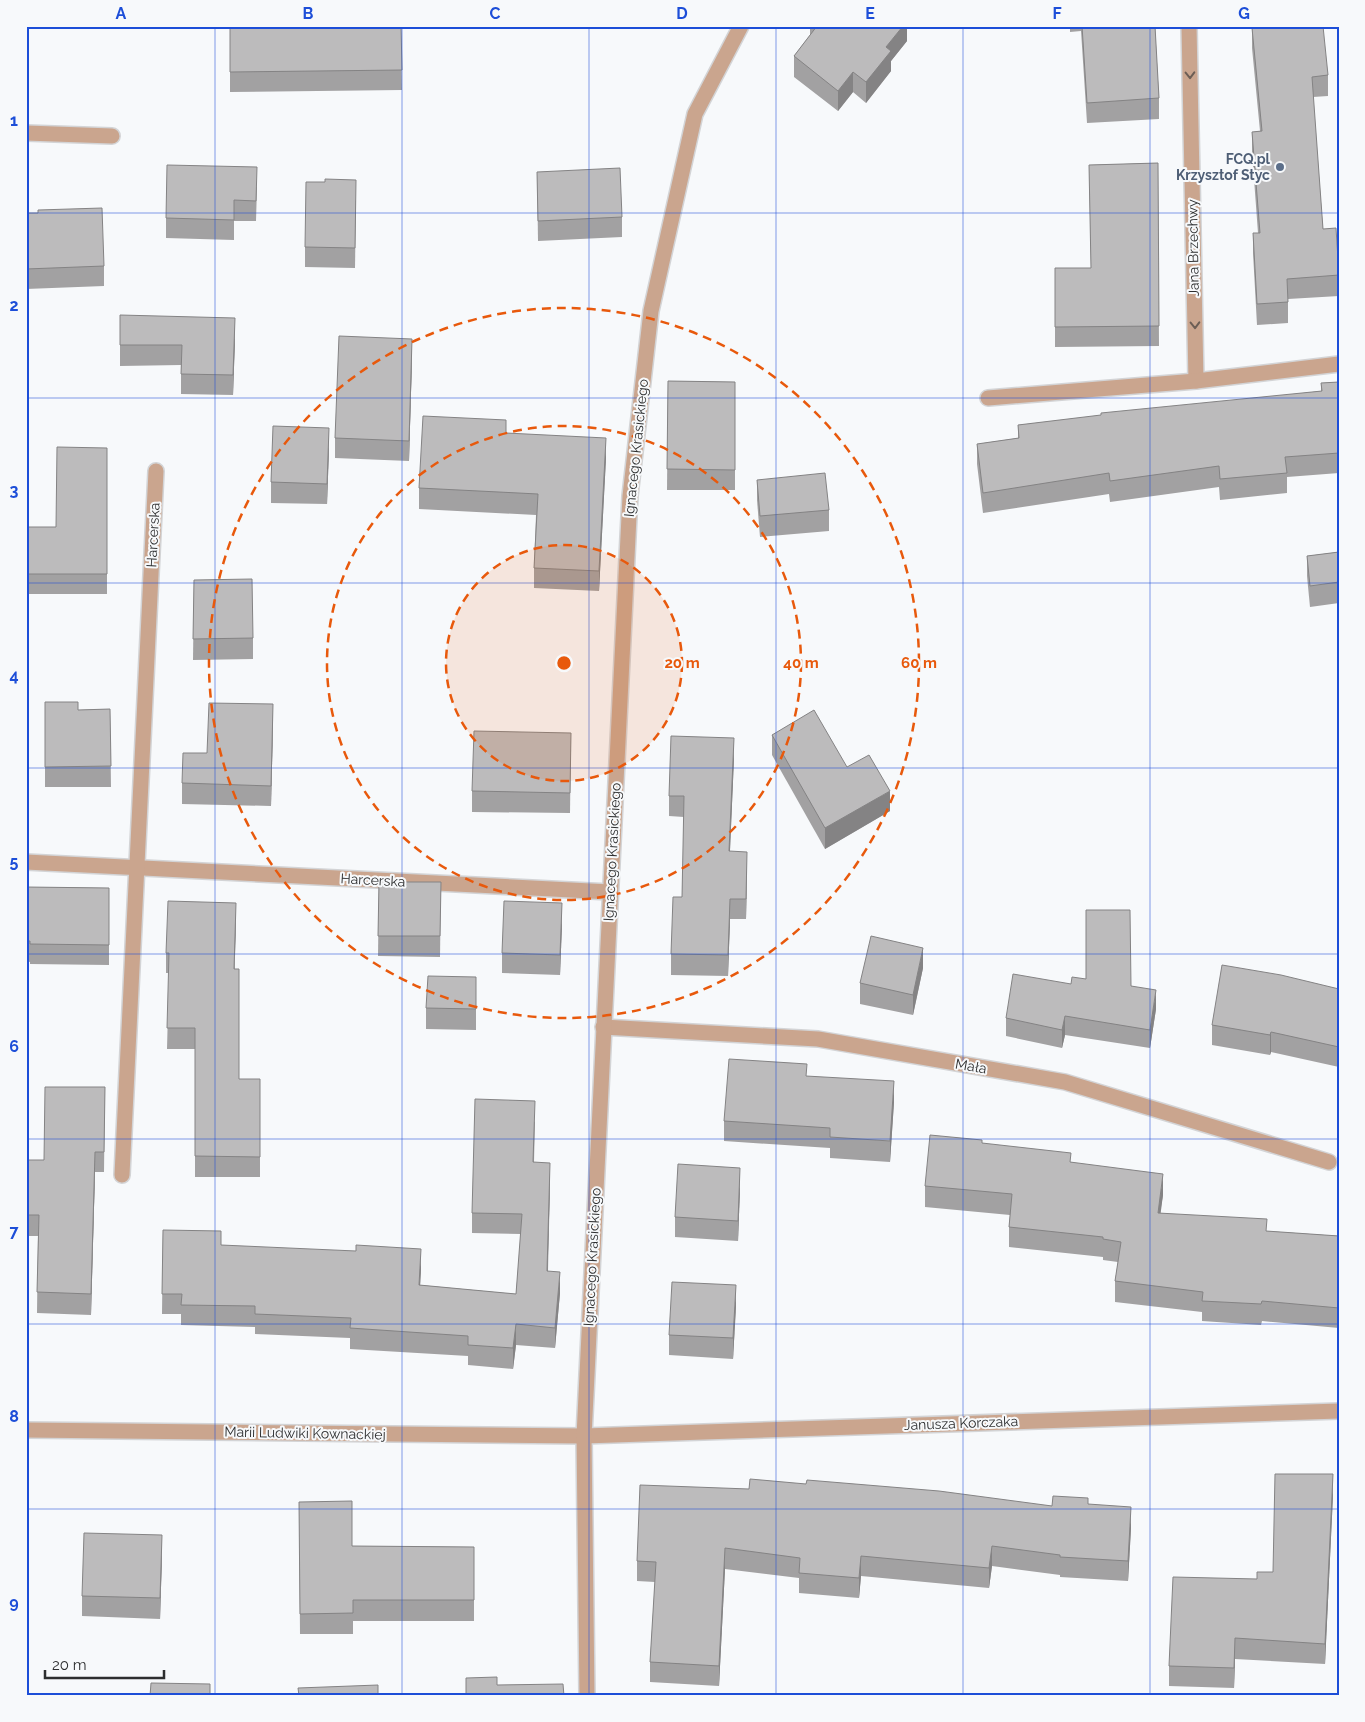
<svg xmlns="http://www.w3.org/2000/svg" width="1365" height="1722" font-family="Raleway,sans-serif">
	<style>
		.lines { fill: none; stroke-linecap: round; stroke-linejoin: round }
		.minor-casing { stroke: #d3d4d6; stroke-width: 18 }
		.minor { stroke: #caa58e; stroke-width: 15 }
		.wall { fill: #a2a1a2 }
		.shaded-wall { fill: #848384 }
		.building { fill: #bcbbbc; stroke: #848384 }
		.oneway { stroke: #6c5e55 }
		.grid { fill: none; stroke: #1d4ed8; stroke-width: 1; stroke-opacity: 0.55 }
		.ring { fill: none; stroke: #e8590c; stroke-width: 2.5; stroke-dasharray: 9 6 }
		.service-dot { fill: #5c6f8a; stroke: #f7f9fb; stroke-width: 2 }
		.labels { text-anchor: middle; stroke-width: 4; stroke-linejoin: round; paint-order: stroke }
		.service-label { font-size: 14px; font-weight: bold; fill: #4e5e75; stroke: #f7f9fb; text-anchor: end }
		.street-label { font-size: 14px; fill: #2d2e2f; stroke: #f7f9fb }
		.centre { fill: #e8590c; stroke: #f7f9fb; stroke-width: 2.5 }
		.ring-label { font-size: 15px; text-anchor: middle; font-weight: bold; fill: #e8590c; stroke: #f7f9fb; stroke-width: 4; stroke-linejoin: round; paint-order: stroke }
		.neatline { fill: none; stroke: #1d4ed8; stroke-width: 2 }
		.grid-label { font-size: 16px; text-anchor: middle; font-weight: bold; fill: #1d4ed8 }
	</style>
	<rect width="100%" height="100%" fill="#f7f9fb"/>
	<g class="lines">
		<g class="minor-casing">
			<g id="minor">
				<polyline points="1189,26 1196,381"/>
				<polyline points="26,133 112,136"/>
				<polyline points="988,398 1196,381 1339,364"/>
				<polyline points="26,862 610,892"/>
				<polyline points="603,1027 818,1039 1065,1082 1329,1162"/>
				<polyline points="122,1175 156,471"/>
				<polyline points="26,1430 584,1436 1339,1411"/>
				<polyline points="587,1696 584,1436 630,496 651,311 695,114 741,26"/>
			</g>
		</g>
		<use href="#minor" class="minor"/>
	</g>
	<g class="wall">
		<polygon points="230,26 401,26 402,90 230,92"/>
		<polygon points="810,26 907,26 907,41 891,61 891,71 866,103 853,92 838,111 794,77 794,56 810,35"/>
		<polygon points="1070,26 1169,26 1155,27 1159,98 1159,119 1087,123 1081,31 1070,32"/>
		<polygon points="1252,28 1328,75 1328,96 1313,97 1323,229 1339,271 1339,296 1288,299 1288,323 1257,325 1253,253 1253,233 1258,233 1252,152 1252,132 1260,131 1252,48"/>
		<polygon points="1158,163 1159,346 1055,347 1055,268 1091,268 1089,165"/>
		<polygon points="537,172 622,217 622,237 538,241"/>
		<polygon points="257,187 256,221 234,221 234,240 166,238 166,218"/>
		<polygon points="356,200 355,268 305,267 305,247"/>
		<polygon points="26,213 38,213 104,266 104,286 26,289"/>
		<polygon points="120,315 235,339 233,395 181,394 181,365 120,366"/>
		<polygon points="412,359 409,461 335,458 335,438"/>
		<polygon points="668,381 735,382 735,490 667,490"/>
		<polygon points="1339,382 1339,473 1287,477 1287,493 1220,500 1219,487 1110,502 1109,494 983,513 977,464 977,444 1018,438 1018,425 1321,391 1321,383"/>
		<polygon points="506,433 606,458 599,591 534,588 534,568 536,515 419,509 419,488"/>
		<polygon points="107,448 107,594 26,594 26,527 56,527"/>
		<polygon points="329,448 327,504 271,503 271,482"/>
		<polygon points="757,480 829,510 829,531 760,537 757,500"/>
		<polygon points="1339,552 1339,603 1310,607 1307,576 1307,556"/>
		<polygon points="194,580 253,638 253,659 193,660"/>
		<polygon points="45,702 78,710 110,709 111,787 45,787"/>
		<polygon points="273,725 271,806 182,804 182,783"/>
		<polygon points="571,733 570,813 472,812 472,791"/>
		<polygon points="772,735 847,767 890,811 825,849 772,755"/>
		<polygon points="734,758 730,851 747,872 746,919 730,919 728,976 671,975 671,954 682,897 684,817 669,816 669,796"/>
		<polygon points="379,882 441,882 440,957 378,956"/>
		<polygon points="26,887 109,888 109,965 30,964 30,962 26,961"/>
		<polygon points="236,923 234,969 239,1079 260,1079 260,1177 195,1177 195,1049 167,1049 169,973 166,973 166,953"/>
		<polygon points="562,924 560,975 502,973 502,953"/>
		<polygon points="923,968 913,1015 860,1004 860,983"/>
		<polygon points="476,977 476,1030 426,1029 426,1008"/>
		<polygon points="1071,984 1131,986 1156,1009 1150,1048 1065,1035 1062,1048 1006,1036 1006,1018"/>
		<polygon points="1339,989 1339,1067 1271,1052 1270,1055 1212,1045 1212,1025"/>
		<polygon points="807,1076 894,1102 890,1162 830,1158 830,1148 724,1141 724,1121"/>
		<polygon points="105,1087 104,1172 95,1172 91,1315 37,1313 38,1236 26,1236 26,1160 44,1160"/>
		<polygon points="535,1121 534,1162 550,1184 548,1271 560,1293 555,1348 516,1345 513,1369 468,1365 468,1356 350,1349 350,1338 255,1334 255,1327 181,1325 181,1314 162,1314 163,1230 221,1245 421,1269 420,1285 516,1294 521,1234 472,1233 472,1213"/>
		<polygon points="982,1143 1071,1162 1163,1195 1160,1213 1267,1231 1339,1236 1339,1328 1262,1321 1261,1325 1202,1321 1202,1312 1115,1302 1115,1281 1118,1262 1103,1260 1103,1257 1009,1247 1009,1227 1010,1215 925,1207 925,1186"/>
		<polygon points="740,1188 738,1241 675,1237 675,1217"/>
		<polygon points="736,1306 733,1359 669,1355 669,1335"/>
		<polygon points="806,1484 1052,1506 1088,1504 1131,1528 1128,1581 1060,1577 1060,1575 992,1566 989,1588 861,1576 859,1598 799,1593 799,1578 725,1569 719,1686 650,1682 650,1662 655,1582 637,1581 637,1561 749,1489"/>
		<polygon points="1333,1495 1325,1664 1235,1659 1234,1688 1169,1686 1169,1666 1257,1579 1273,1572"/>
		<polygon points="299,1502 352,1546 474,1547 474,1621 353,1621 353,1634 300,1634"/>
		<polygon points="162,1556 160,1619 82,1616 82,1596"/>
	</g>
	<g class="shaded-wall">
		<polygon points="903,26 907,26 907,41 891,61 891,71 866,103 866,82 886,47"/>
		<polygon points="853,72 853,92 838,111 838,91"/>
		<polygon points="235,318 235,339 233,395 233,375"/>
		<polygon points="412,339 412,359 409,461 409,441"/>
		<polygon points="329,428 329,448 327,504 327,484"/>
		<polygon points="606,438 606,458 599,591 599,571"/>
		<polygon points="273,704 273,725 271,806 271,786"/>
		<polygon points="734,738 734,758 729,872 729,851"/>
		<polygon points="890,791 890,811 825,849 825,828"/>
		<polygon points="747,852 747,872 746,919 746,899"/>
		<polygon points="730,899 730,919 728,976 728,955"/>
		<polygon points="236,903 236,923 234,990 234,969"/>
		<polygon points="562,903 562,924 560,975 560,955"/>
		<polygon points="923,948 923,968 913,1015 913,995"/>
		<polygon points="1156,990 1156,1009 1150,1048 1150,1030"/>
		<polygon points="1065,1016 1065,1035 1062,1048 1062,1030"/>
		<polygon points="1271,1032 1271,1052 1270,1055 1270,1035"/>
		<polygon points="894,1081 894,1102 890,1162 890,1141"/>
		<polygon points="95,1152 95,1172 91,1315 91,1294"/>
		<polygon points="550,1163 550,1184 547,1291 547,1271"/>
		<polygon points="740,1168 740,1188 738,1241 738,1221"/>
		<polygon points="1163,1174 1163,1195 1158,1233 1158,1213"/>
		<polygon points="421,1249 421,1269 419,1306 419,1285"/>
		<polygon points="560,1272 560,1293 555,1348 555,1328"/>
		<polygon points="736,1285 736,1306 733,1359 733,1338"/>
		<polygon points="516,1324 516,1345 513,1369 513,1348"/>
		<polygon points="1333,1474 1333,1495 1325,1664 1325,1644"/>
		<polygon points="1131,1507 1131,1528 1128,1581 1128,1561"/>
		<polygon points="162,1535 162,1556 160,1619 160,1598"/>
		<polygon points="992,1546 992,1566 989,1588 989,1568"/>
		<polygon points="725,1548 725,1569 719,1686 719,1666"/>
		<polygon points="861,1556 861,1576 859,1598 859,1578"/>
		<polygon points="1235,1638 1235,1659 1234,1688 1234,1668"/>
	</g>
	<g class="building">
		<polygon points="230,26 401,26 402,70 230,72"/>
		<polygon points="817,26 903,26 886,47 891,51 866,82 853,72 838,91 794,56"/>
		<polygon points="1082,26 1155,26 1159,98 1087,103"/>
		<polygon points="1269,26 1323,26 1328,75 1312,77 1323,229 1336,228 1339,275 1287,279 1288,302 1257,304 1253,233 1260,233 1252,132 1262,131 1252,28"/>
		<polygon points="1158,163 1159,326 1055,327 1055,268 1091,268 1089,165"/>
		<polygon points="167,165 257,167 256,201 234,200 234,220 166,218"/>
		<polygon points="620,168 622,217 538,221 537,172"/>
		<polygon points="325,179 356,180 355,248 305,247 306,182 325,182"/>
		<polygon points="102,208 104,266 26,269 26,213 38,213 38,210"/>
		<polygon points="120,315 235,318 233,375 181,374 182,345 120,345"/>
		<polygon points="339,336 412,339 409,441 335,438"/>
		<polygon points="668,381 735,382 735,470 667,469"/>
		<polygon points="1339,382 1339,453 1285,457 1287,473 1220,479 1219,466 1110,481 1109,473 983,493 977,444 1019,438 1018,425 1101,415 1101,413 1322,391 1321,383"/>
		<polygon points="423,416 506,420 506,433 606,438 599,571 534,568 538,494 419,488"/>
		<polygon points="273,426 329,428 327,484 271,482"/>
		<polygon points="57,447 107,448 107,574 26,574 26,527 56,527"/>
		<polygon points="825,473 829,510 760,516 757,480"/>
		<polygon points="1339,552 1339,582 1310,586 1307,556"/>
		<polygon points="252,579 253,638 193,639 194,580"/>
		<polygon points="45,702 78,702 78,710 110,709 111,766 45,767"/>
		<polygon points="209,703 273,704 271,786 182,783 183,753 207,753"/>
		<polygon points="814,710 847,767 869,755 890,791 825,828 772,735"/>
		<polygon points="474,731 571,733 570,793 472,791"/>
		<polygon points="671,736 734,738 729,851 747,852 746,899 730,899 728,955 671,954 673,897 682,897 684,796 669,796"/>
		<polygon points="379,882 441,882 440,936 378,936"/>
		<polygon points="26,887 109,888 109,945 30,944 30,941 26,941"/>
		<polygon points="168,901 236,903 234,969 239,969 239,1079 260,1079 260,1157 195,1156 195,1028 167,1028 169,953 166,953"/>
		<polygon points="504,901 562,903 560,955 502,953"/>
		<polygon points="1086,910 1130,910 1131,986 1156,990 1150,1030 1065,1016 1062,1030 1006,1018 1013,974 1071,984 1072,977 1086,979"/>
		<polygon points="871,936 923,948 913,995 860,983"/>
		<polygon points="1222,965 1281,975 1339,989 1339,1047 1271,1032 1270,1035 1212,1025"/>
		<polygon points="428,976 476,977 476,1009 426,1008"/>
		<polygon points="729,1059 807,1064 806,1076 894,1081 890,1141 830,1137 830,1128 724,1121"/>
		<polygon points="45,1087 105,1087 104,1152 95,1152 91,1294 37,1292 39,1215 26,1215 26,1160 44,1160"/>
		<polygon points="475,1099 535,1101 533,1162 550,1163 547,1271 560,1272 555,1328 516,1324 513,1348 468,1345 468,1336 350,1328 351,1318 255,1314 255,1306 181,1305 182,1294 162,1294 163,1230 221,1231 221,1245 356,1251 356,1245 421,1249 419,1285 516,1294 522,1214 472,1213"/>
		<polygon points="930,1135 982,1140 982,1143 1071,1153 1070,1162 1163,1174 1158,1213 1267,1219 1266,1231 1339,1236 1339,1308 1262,1301 1261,1304 1202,1301 1203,1292 1115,1281 1121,1242 1103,1239 1103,1237 1009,1227 1012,1194 925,1186"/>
		<polygon points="678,1164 740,1168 738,1221 675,1217"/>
		<polygon points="672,1282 736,1285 733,1338 669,1335"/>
		<polygon points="1275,1474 1333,1474 1325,1644 1235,1638 1234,1668 1169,1666 1173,1577 1257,1579 1257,1572 1273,1572"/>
		<polygon points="750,1479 806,1484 807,1480 939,1491 1052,1506 1053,1496 1088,1498 1088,1504 1131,1507 1128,1561 1060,1557 1060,1555 992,1546 989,1568 861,1556 859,1578 799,1573 800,1558 725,1548 719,1666 650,1662 656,1562 637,1561 640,1485 749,1489"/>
		<polygon points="352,1501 352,1546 474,1547 474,1600 353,1600 353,1613 300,1614 299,1502"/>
		<polygon points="84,1533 162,1535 160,1598 82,1596"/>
		<polygon points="497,1677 497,1685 563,1684 564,1696 466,1696 466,1678"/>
		<polygon points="151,1683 210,1684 210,1696 150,1696"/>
		<polygon points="378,1685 378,1696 299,1696 298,1688"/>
	</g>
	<defs><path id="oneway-chevron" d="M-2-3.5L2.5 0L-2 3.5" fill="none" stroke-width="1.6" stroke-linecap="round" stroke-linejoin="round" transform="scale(1.25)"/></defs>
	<g class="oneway">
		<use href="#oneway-chevron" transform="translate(1190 75) rotate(89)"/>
		<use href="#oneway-chevron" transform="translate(1195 325) rotate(89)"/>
	</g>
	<path class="grid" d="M215,26V1696M402,26V1696M589,26V1696M776,26V1696M963,26V1696M1150,26V1696M26,213H1339M26,398H1339M26,583H1339M26,768H1339M26,954H1339M26,1139H1339M26,1324H1339M26,1509H1339"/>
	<circle cx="564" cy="663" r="118" fill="#e8590c" fill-opacity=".12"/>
	<g class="ring">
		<circle cx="564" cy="663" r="118"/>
		<circle cx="564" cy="663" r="237"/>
		<circle cx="564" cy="663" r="355"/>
	</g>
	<circle class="service-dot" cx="1280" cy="167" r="5"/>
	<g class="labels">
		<g class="service-label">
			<text x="1270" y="164">FCQ.pl<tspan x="1270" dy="16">Krzysztof Styc</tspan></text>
		</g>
		<g class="street-label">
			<text transform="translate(1193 248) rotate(-91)" y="5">Jana Brzechwy</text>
			<text transform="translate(636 448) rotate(-84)" y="5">Ignacego Krasickiego</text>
			<text transform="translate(153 535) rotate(-87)" y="5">Harcerska</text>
			<text transform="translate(612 852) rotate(-87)" y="5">Ignacego Krasickiego</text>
			<text transform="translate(373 880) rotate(3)" y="5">Harcerska</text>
			<text transform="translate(971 1066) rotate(10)" y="5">Mała</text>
			<text transform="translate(592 1257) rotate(-87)" y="5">Ignacego Krasickiego</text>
			<text transform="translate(961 1423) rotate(-2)" y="5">Janusza Korczaka</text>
			<text transform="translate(305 1433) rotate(1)" y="5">Marii Ludwiki Kownackiej</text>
		</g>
	</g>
	<circle cx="564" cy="663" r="8" class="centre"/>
	<g class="ring-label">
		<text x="682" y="668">20 m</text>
		<text x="801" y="668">40 m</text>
		<text x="919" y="668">60 m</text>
	</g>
	<rect width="1365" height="1722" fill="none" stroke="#f7f9fb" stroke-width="55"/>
	<path d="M45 1670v8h119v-8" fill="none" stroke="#2d2e2f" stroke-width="2.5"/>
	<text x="52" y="1670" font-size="15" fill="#2d2e2f" stroke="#f7f9fb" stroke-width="4" paint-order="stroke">20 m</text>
	<rect x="28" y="28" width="1310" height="1666" class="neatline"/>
	<g class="grid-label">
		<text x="121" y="19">A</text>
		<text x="308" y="19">B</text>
		<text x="495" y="19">C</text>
		<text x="682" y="19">D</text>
		<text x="870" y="19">E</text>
		<text x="1057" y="19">F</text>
		<text x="1244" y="19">G</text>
		<text x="14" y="126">1</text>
		<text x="14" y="311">2</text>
		<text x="14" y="496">3</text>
		<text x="14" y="681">4</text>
		<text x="14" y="867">5</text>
		<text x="14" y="1052">6</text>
		<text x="14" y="1237">7</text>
		<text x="14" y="1422">8</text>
		<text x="14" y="1608">9</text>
	</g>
</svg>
